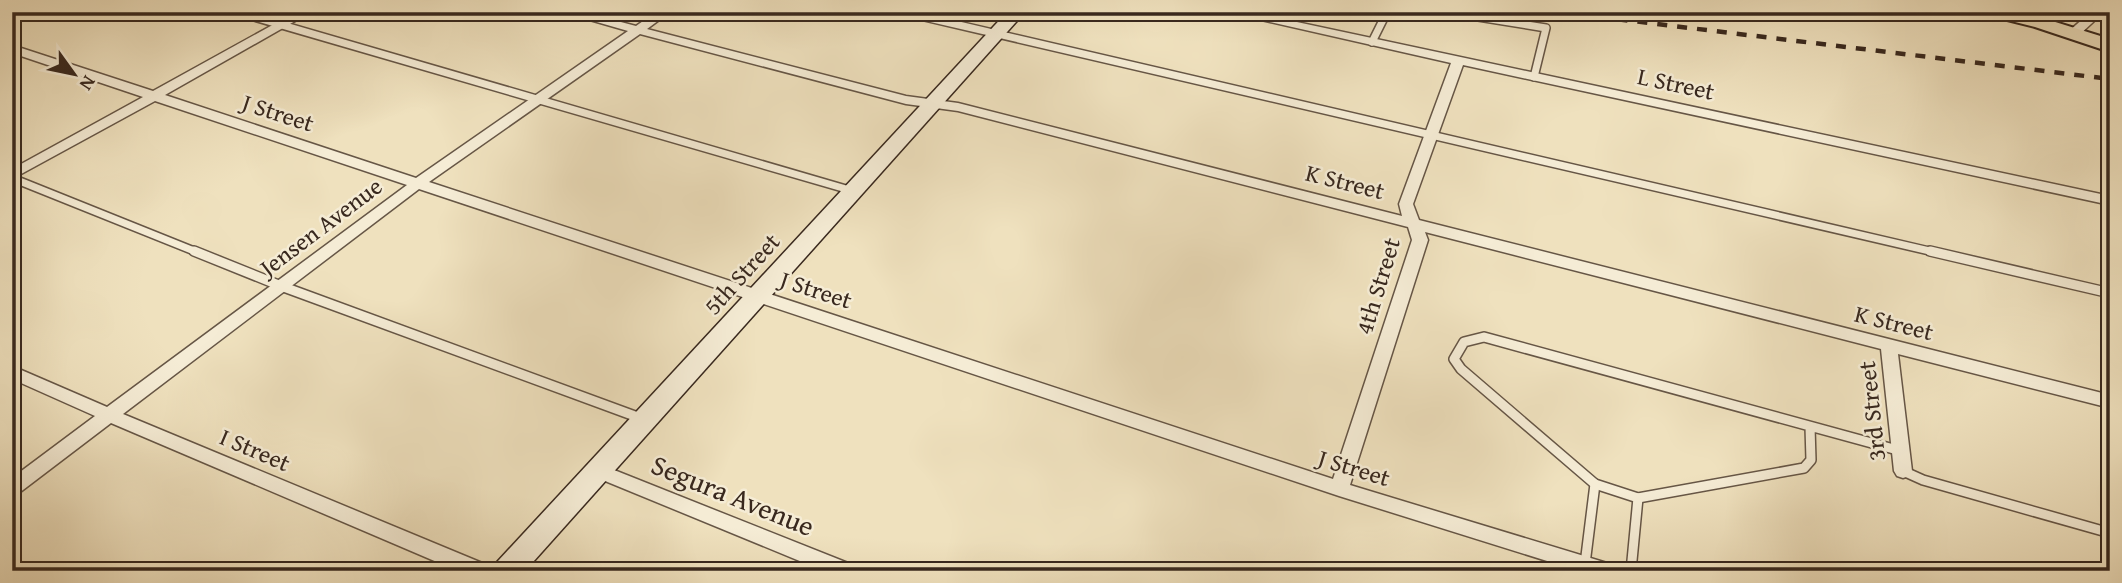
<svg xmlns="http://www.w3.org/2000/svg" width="2122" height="583" font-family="'Gentium Book Plus',serif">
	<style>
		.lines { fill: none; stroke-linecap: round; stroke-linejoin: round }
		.lane-far1-casing { stroke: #665646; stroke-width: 10 }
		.lane-casing { stroke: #665646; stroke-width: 12 }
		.street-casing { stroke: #665646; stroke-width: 3 }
		.secondary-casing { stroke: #38281e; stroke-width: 3 }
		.primary-casing { stroke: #38281e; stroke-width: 4 }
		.lane-far1 { stroke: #f5ecd5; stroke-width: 7 }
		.lane { stroke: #f5ecd5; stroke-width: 9 }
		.street { fill: #f5ecd5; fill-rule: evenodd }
		.secondary { fill: #f5ecd5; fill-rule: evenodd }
		.primary { fill: #efe1be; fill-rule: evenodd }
		.rail { stroke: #38281e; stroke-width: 4.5; stroke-dasharray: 10 10; stroke-linecap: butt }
		.labels { text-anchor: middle; stroke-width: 5; stroke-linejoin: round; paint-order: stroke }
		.street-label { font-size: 24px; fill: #38281e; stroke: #f5ecd5 }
		.near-street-label { font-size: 28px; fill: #38281e; stroke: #f5ecd5 }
	</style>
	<rect width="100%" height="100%" fill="#efe1be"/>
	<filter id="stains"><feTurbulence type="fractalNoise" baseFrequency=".00286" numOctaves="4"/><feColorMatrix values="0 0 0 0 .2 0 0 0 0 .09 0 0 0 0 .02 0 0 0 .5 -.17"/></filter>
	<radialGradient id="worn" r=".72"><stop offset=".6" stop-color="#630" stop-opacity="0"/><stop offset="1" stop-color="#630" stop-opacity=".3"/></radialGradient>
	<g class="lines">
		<g class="lane-far1-casing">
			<g id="lane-far1">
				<polyline points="237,12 853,191"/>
				<polyline points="903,12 1938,253"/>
				<polyline points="1447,12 1546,28 1534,77"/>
				<polyline points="2097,13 2110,18"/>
				<polyline points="1372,42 1387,12"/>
				<polyline points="12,178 199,253"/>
			</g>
		</g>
		<g class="lane-casing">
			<g id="lane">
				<polyline points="194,251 281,286 643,419"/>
				<polyline points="1930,251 2110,293"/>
				<polyline points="1810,427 1811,460 1804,468 1638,498 1595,484 1461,369 1454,359 1464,342 1484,337 1901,451"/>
				<polyline points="1903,471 1923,480 2110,533"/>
				<polyline points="1585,564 1595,484"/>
				<polyline points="1631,571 1638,498"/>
			</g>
		</g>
		<g class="street-casing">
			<g id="street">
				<path d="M296,12H311L165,95L416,178L628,31L562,12H583L636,26L656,12H670L647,29L906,96L958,103L1402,216L1399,204L1451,63L1226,12H1250L2110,196V205L1463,65L1413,204L1419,220L2110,395V408L1898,354L1912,471L1909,476L1903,478L1897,476L1894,471L1881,349L1425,232L1428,240L1350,485L1607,563L1614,565L1617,571H1579L1339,496L419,189L123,414L487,565L490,571H458L111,423L19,493L12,495V478L95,416L12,379V366L107,407L407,185L155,101L12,179V169L143,97L12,53V45L153,91ZM640,34L906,104L958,111L1408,227L1412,240L1333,479L429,182Z"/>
				<polygon points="2091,12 2104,12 2077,37 2069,37 2069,31"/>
				<polygon points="599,464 853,565 856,571 824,571 593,476 590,471 593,466"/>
			</g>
		</g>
		<g class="secondary-casing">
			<polygon id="secondary" points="1007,12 1025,12 525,571 493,571 497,562"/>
		</g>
		<g class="primary-casing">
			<polygon id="primary" points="1988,12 2023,12 2110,39 2110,52 2035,27 1991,16"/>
		</g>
		<use href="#lane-far1" class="lane-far1"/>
		<use href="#lane" class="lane"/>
		<use href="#street" class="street"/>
		<use href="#secondary" class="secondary"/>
		<use href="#primary" class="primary"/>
		<polyline class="rail" points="1558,12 2110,79"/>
	</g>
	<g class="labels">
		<g class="street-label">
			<text transform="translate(1676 84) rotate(12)" y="8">L Street</text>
			<text transform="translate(278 113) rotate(18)" y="8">J Street</text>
			<text transform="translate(1345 182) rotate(14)" y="8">K Street</text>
			<text transform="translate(321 227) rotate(-37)" y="8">Jensen Avenue</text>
			<text transform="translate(742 274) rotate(-48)" y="8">5th Street</text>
			<text transform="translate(1378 286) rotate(-73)" y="8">4th Street</text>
			<text transform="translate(816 290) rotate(18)" y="8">J Street</text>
			<text transform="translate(1894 323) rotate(14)" y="8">K Street</text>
			<text transform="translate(1872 411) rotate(-96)" y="8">3rd Street</text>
			<text transform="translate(255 450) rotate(23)" y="8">I Street</text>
			<text transform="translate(1354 468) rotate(17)" y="8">J Street</text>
		</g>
		<g class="near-street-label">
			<text transform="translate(733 495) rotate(22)" y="10">Segura Avenue</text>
		</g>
	</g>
	<rect width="2122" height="583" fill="none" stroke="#efe1be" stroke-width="42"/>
	<rect x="14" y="14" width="2094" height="555" fill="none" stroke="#38281e" stroke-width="3.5"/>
	<rect x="21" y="21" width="2080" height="541" fill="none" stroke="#38281e" stroke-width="2"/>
	<g transform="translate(74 74) rotate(123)" stroke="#f5ecd5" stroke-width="5" paint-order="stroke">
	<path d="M0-5L12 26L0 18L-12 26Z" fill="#38281e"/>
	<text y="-10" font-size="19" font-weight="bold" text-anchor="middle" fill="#38281e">N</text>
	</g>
	<rect width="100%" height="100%" filter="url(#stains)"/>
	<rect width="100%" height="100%" fill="url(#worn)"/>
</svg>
